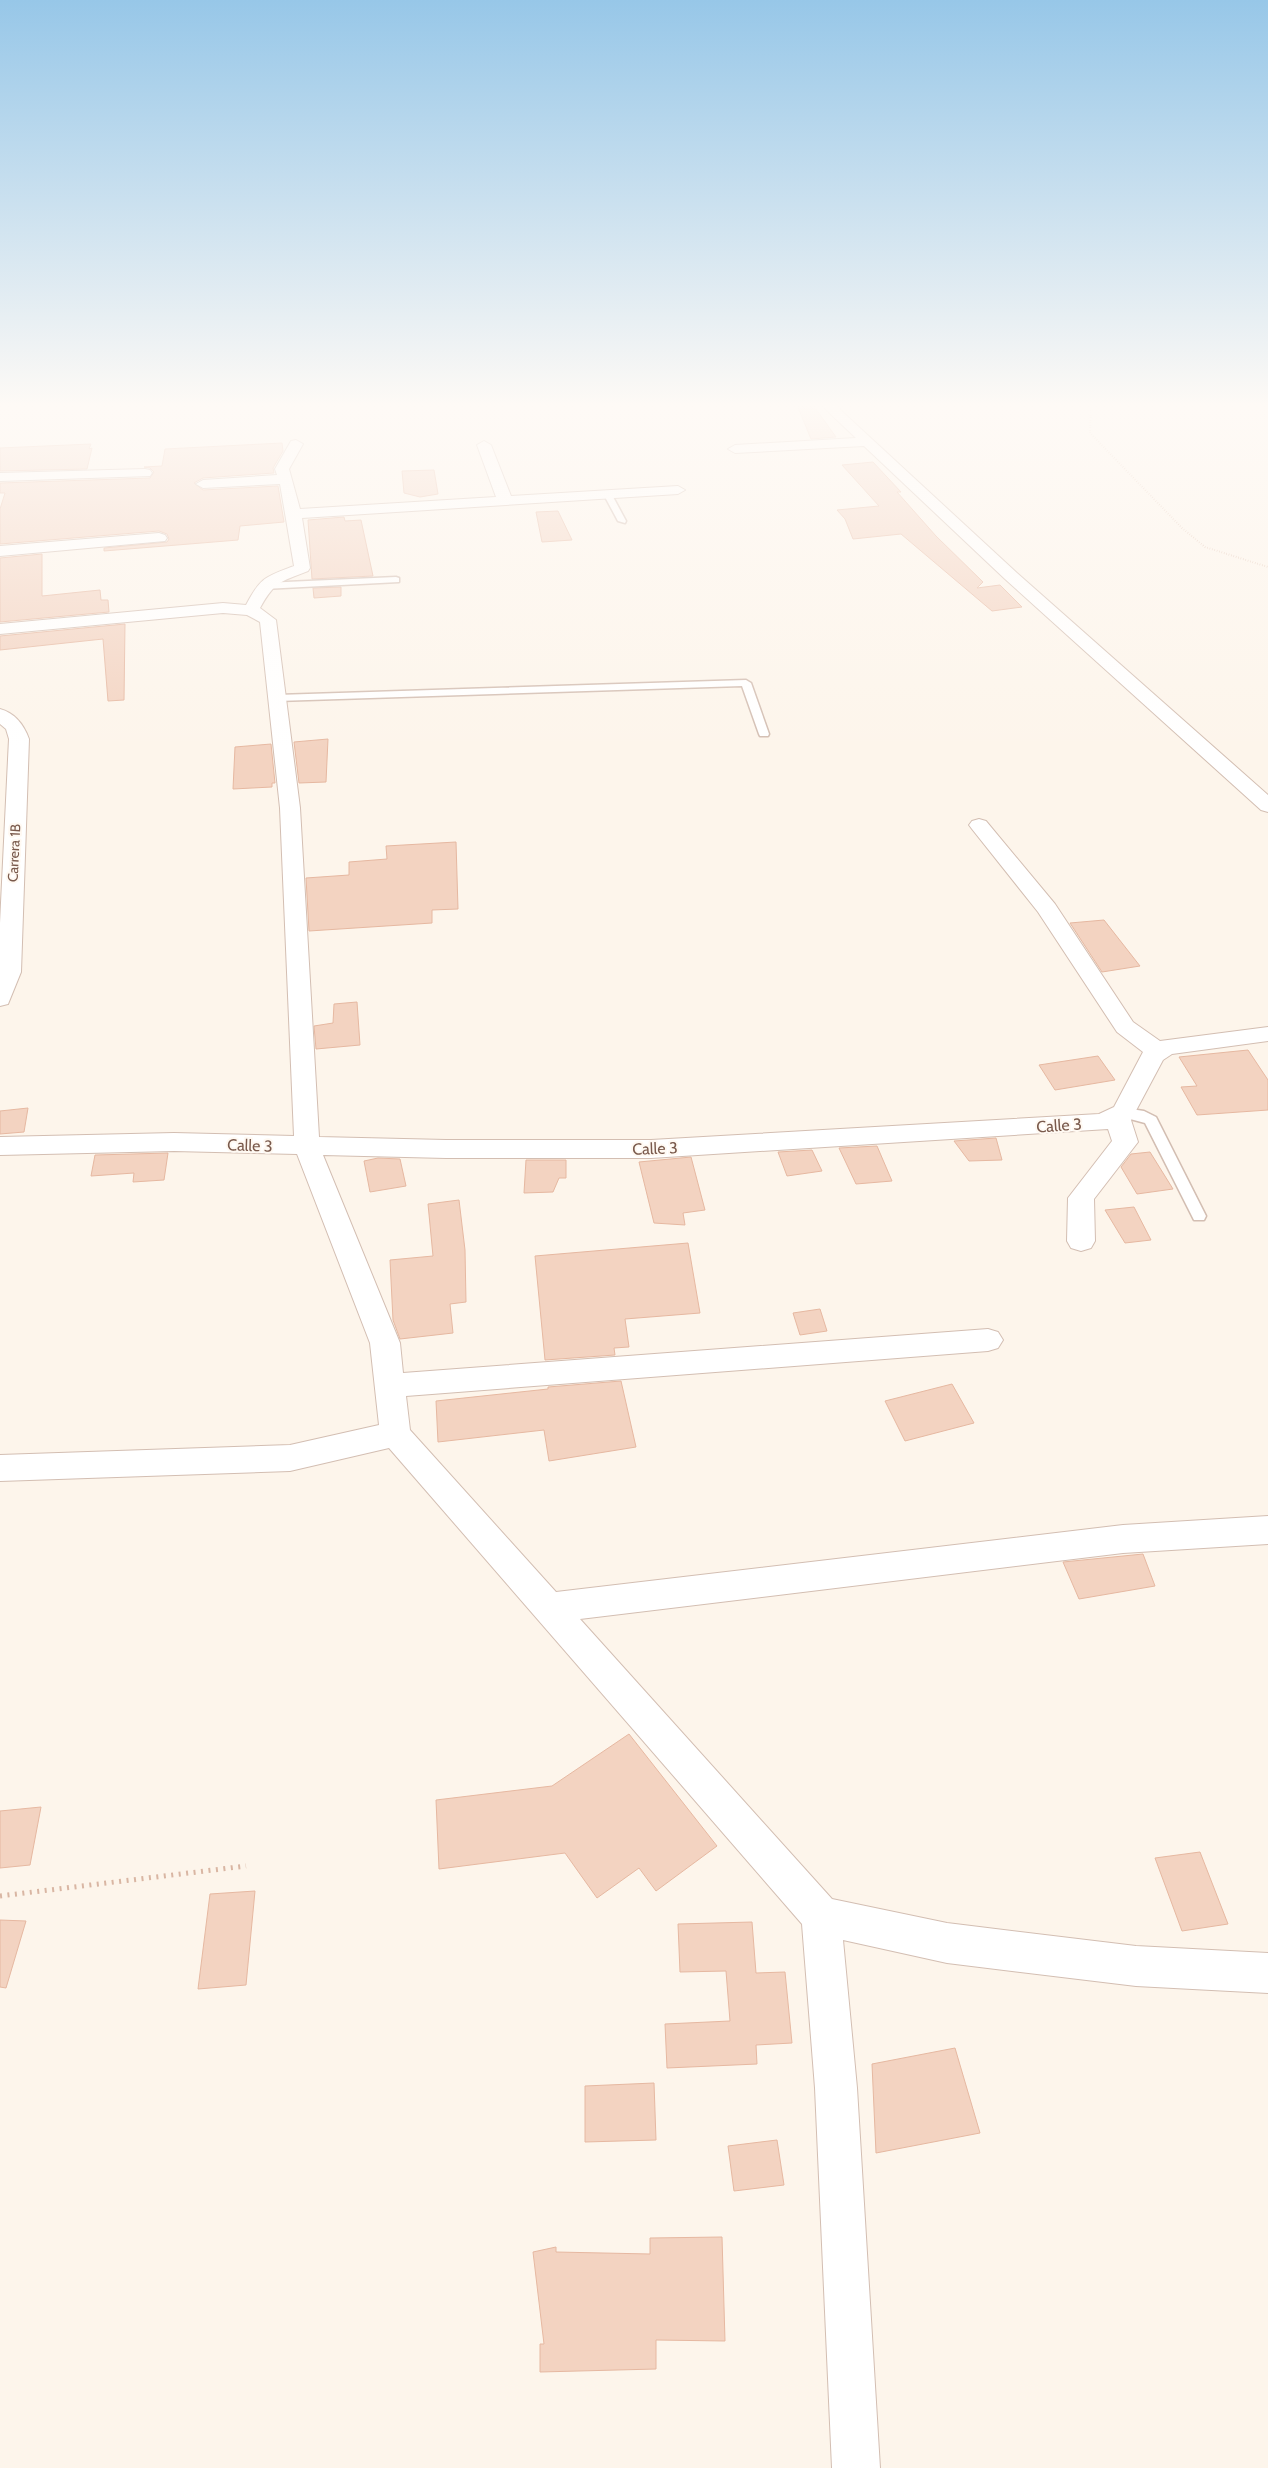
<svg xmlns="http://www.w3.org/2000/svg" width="1268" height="2468" font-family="Cabin,sans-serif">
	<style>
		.building { fill: #f3d3c1; stroke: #e6b8a1 }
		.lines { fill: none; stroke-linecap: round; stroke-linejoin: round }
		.service-casing { stroke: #d3beb2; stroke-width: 3 }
		.minor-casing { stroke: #d3beb2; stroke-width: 2 }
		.path-far1 { stroke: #d9b6a3; stroke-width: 2; stroke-dasharray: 0.5 2; stroke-linecap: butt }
		.path { stroke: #d9b6a3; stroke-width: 5; stroke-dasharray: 2 5.5; stroke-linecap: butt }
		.service { fill: #fff; fill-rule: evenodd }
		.minor { fill: #fff; fill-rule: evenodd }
		.labels { text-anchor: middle; stroke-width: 4; stroke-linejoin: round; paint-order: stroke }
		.far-street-label { font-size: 14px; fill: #7a5a4c; stroke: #fff9f2 }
		.street-label { font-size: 16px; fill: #7a5a4c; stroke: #fff9f2 }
	</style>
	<rect width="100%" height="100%" fill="#fdf5eb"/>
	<g class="building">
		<polygon points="797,405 813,405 836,437 811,439"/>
		<polygon points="282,443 283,451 273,468 274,473 203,478 194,483 203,490 278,486 284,522 240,526 238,540 104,551 104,548 167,542 169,539 167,534 159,531 0,544 0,509 5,493 0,493 0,483 150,478 154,472 150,468 144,467 162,466 165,449"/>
		<polygon points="91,444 89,449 92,448 87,469 0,471 0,448"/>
		<polygon points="873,462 901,492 897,492 936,536 983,582 977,588 1000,585 1022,607 992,611 901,534 853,539 845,519 837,510 879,506 842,465"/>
		<polygon points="434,470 438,494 420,497 404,493 402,471"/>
		<polygon points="558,511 572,540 542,542 536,512"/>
		<polygon points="344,517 345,521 361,520 373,576 312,579 308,520"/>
		<polygon points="42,554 42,596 100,590 101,600 108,600 109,612 0,622 0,558"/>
		<polygon points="341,587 341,596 314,598 313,588"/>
		<polygon points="125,624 124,700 108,701 103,639 0,650 0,636"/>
		<polygon points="328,739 326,782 299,783 294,742"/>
		<polygon points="271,744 275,783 272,783 272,787 233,789 235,747"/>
		<polygon points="456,842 458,909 432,910 432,923 309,931 306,878 349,875 349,862 387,859 386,846"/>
		<polygon points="1104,920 1140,966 1102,972 1070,923"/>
		<polygon points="357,1002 360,1045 316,1049 314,1026 333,1023 334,1004"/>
		<polygon points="1248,1050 1268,1080 1268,1110 1197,1115 1181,1087 1197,1086 1179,1057"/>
		<polygon points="1098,1056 1115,1080 1055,1090 1039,1065"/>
		<polygon points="28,1108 24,1132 0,1134 0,1111"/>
		<polygon points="996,1138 1002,1160 969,1161 954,1141"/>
		<polygon points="877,1146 892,1181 856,1184 839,1148"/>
		<polygon points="812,1150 822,1171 787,1176 778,1152"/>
		<polygon points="1150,1152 1173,1189 1137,1194 1121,1167 1131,1154"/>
		<polygon points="168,1153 164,1180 133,1182 134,1173 91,1176 95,1155"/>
		<polygon points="691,1157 705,1210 683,1213 685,1225 654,1223 639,1162"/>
		<polygon points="378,1158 400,1159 406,1186 370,1192 364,1161"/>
		<polygon points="526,1160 566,1160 566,1178 559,1178 553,1192 524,1193"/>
		<polygon points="459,1200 465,1250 466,1302 450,1304 453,1333 400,1339 393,1320 390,1260 433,1256 428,1204"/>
		<polygon points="1134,1207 1151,1240 1125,1243 1105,1210"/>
		<polygon points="688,1243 700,1313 625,1319 629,1347 614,1348 615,1355 545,1360 535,1256"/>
		<polygon points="820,1309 827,1331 800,1335 793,1313"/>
		<polygon points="621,1381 636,1447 549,1461 544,1430 438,1442 436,1401 548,1389 548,1387"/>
		<polygon points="952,1384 974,1423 905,1441 885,1401"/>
		<polygon points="1143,1554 1155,1586 1079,1599 1063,1562"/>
		<polygon points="629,1734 717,1846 656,1891 639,1868 597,1898 565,1853 439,1869 436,1800 552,1786"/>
		<polygon points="41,1807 30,1865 0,1868 0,1811"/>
		<polygon points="1200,1852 1228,1924 1182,1931 1155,1858"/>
		<polygon points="255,1891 246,1985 198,1989 210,1894"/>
		<polygon points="0,1920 26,1921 6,1988 0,1987"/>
		<polygon points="752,1922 756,1973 785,1972 792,2043 756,2045 757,2064 667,2068 665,2024 730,2021 726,1971 680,1972 678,1924"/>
		<polygon points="955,2048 980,2133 876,2153 872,2064"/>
		<polygon points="654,2083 656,2140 585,2142 585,2086"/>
		<polygon points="777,2140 784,2185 734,2191 728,2146"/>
		<polygon points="722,2237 725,2341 656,2340 656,2369 540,2372 540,2344 544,2344 533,2252 556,2247 556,2252 650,2254 650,2238"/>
	</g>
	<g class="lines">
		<g class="service-casing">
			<g id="service">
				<polygon points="605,493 612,495 626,521 625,523 618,521 604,495"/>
				<polygon points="396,577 399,578 399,582 264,589 260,586 264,583"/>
				<polygon points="746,680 751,683 769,734 768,736 760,736 759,734 742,686 277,701 272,698 277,695"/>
				<polygon points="1124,1108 1144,1111 1156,1117 1206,1216 1204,1220 1194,1220 1145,1123 1119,1116 1117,1113 1119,1110"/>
			</g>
		</g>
		<g class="minor-casing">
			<g id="minor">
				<polygon points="821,405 835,405 1017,573 1268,795 1268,812 1261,810 1005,579 864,446 735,453 728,449 735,445 856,438"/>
				<path d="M296,440L303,444L289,469L300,509L496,497L477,445L484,441L491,445L511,496L678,486L685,490L678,494L302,518L310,568L308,571C280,582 275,581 260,608L276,620L300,808L319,1137L446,1140H651L1099,1114L1114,1107L1143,1052L1117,1032L1038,912L972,829L969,825L972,821L979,819L986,821L1055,904L1133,1022L1160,1041L1268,1027V1041L1172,1054L1163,1060L1131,1120L1138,1142L1094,1199L1095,1241L1091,1248L1081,1251L1071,1248L1067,1241L1068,1198L1112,1141L1108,1129L651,1158H446L323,1155L400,1343L403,1373L988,1329L998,1332L1003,1340L998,1348L988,1351L406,1396L410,1430L556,1592L1123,1525L1268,1516V1544L1123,1553L580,1619L832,1899L947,1923L1136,1946L1268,1953V1993L1136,1986L947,1963L843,1940L857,2088L880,2468H832L815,2088L802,1924L389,1448L290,1471L0,1481V1455L290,1445L379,1425L370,1343L297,1154L174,1151L0,1155V1137L174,1133L294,1136L280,808L260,622L247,615L223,613L0,634V624L223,603L246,605C261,577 265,577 294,566L280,484L203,488L196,484L203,480L277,475L275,469L291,441Z"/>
				<polygon points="145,469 150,470 152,473 150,476 0,481 0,473"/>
				<polygon points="159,533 165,535 167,538 165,541 0,556 0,546"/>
				<path d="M0,709C15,713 24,725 29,739L21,972L8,1004L0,1006V923L9,739L6,729L0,724Z"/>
			</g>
		</g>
		<polyline class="path-far1" points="1091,405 1090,433 1182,528 1205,547 1268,567"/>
		<polyline class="path" points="0,1896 246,1866"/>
		<use href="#service" class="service"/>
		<use href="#minor" class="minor"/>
	</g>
	<linearGradient id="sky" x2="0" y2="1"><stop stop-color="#97c7e8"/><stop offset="0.54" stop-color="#fefaf6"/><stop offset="1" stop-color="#fefaf6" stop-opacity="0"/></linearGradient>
	<rect width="1268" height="750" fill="url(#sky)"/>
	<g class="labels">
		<g class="far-street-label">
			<text transform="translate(14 853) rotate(-87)" y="5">Carrera 1B</text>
		</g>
		<g class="street-label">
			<text transform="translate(1059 1125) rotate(-4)" y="6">Calle 3</text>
			<text transform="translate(250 1145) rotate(2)" y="6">Calle 3</text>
			<text transform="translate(655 1148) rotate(-2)" y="6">Calle 3</text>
		</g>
	</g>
</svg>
